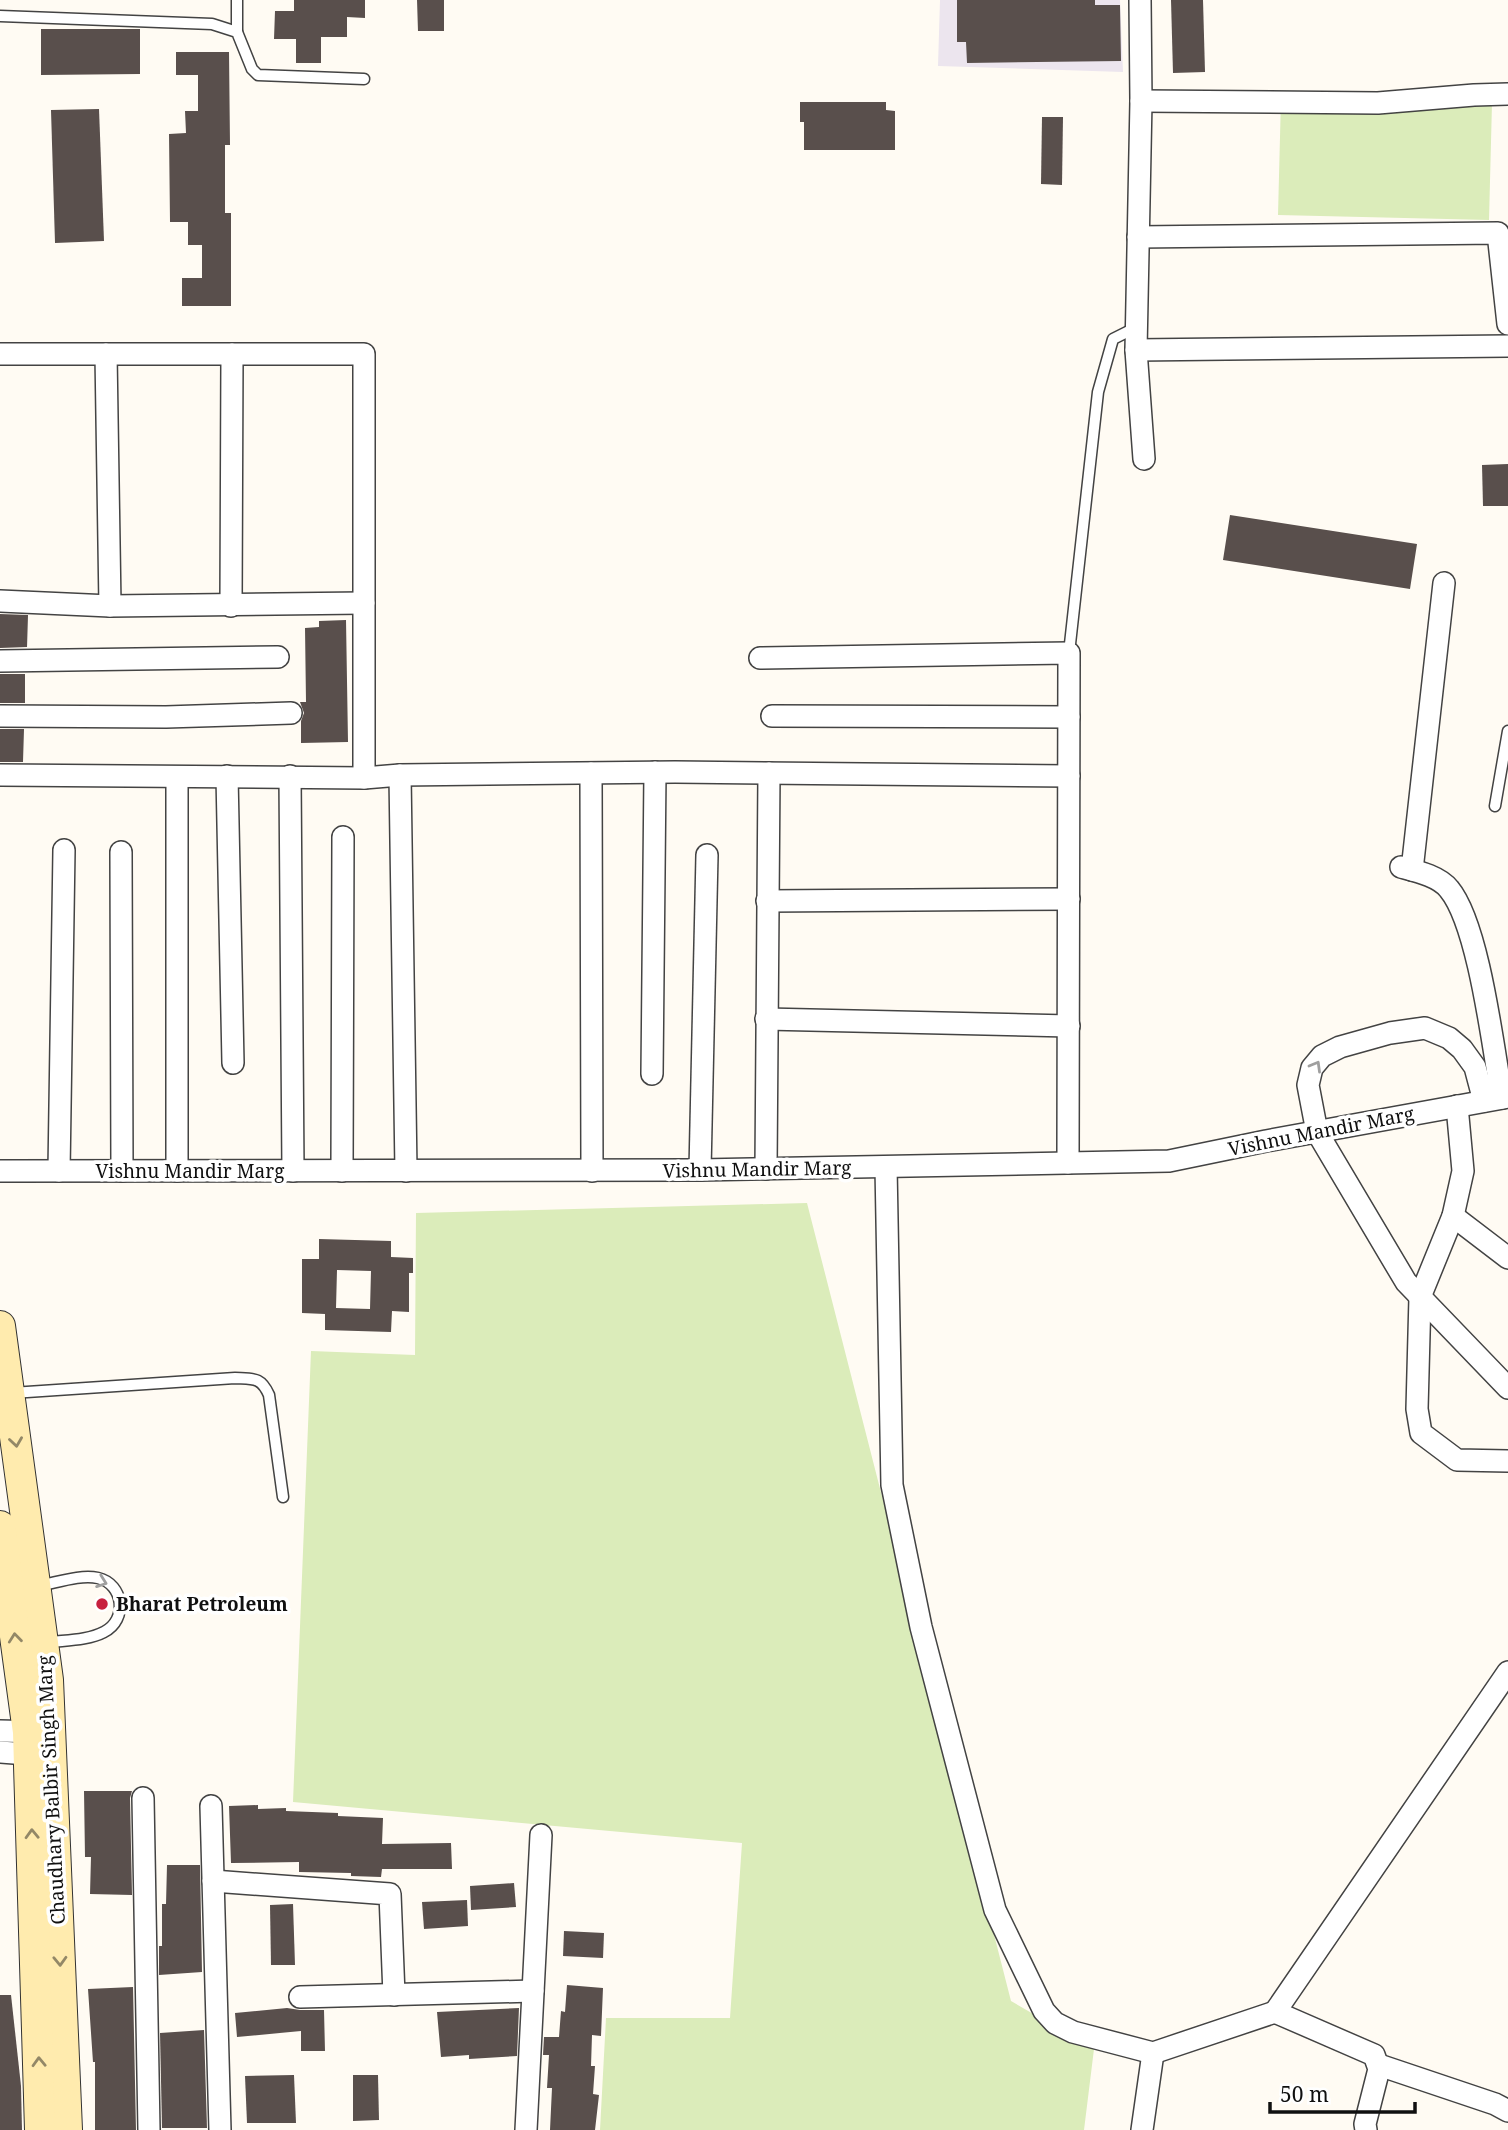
<svg xmlns="http://www.w3.org/2000/svg" width="1508" height="2130" font-family="'Noto Serif',serif">
	<style>
		.industrial { fill: #ece5ee }
		.green { fill: #dbecba }
		.building { fill: #594f4c; fill-rule: evenodd }
		.lines { fill: none; stroke-linecap: round; stroke-linejoin: round }
		.lane-casing { stroke: #434343; stroke-width: 13 }
		.street-casing { stroke: #434343; stroke-width: 24 }
		.secondary-casing { stroke: #323232; stroke-width: 32 }
		.lane { stroke: #fff; stroke-width: 10 }
		.street { stroke: #fff; stroke-width: 21 }
		.secondary { stroke: #ffebae; stroke-width: 30 }
		.oneway { stroke: #9f9f9f }
		.oneway2 { stroke: #938867 }
		.poi-dot { fill: #c7213f; stroke: #fff; stroke-width: 2.5 }
		.labels { text-anchor: middle; stroke-width: 7; stroke-linejoin: round; paint-order: stroke }
		.street-label { font-size: 19px; fill: #101010; stroke: #fff }
		.poi-label { font-size: 19px; font-weight: bold; fill: #101010; stroke: #fff; text-anchor: start }
	</style>
	<rect width="100%" height="100%" fill="#fffbf3"/>
	<polygon class="industrial" points="940,0 1120,0 1123,72 938,66"/>
	<g class="green">
		<polygon points="1281,98 1492,103 1489,220 1278,215"/>
		<polygon points="807,1203 1011,2001 1094,2049 1084,2130 600,2130 606,2018 730,2018 742,1843 293,1802 311,1351 415,1355 416,1213"/>
	</g>
	<g class="building">
		<polygon points="294,0 365,0 365,18 347,17 347,37 321,37 321,63 296,63 296,39 274,39 275,11 294,11"/>
		<polygon points="417,0 444,0 444,31 418,31"/>
		<polygon points="957,0 1095,0 1095,5 1120,5 1121,61 967,63 966,42 957,42"/>
		<polygon points="1171,0 1203,0 1205,72 1173,73"/>
		<polygon points="41,29 140,29 140,74 41,75"/>
		<polygon points="176,52 229,52 230,145 225,145 225,213 231,213 231,306 182,306 182,278 202,278 202,245 188,245 188,222 170,222 169,134 186,133 185,111 198,111 198,75 176,75"/>
		<polygon points="800,102 886,102 886,110 895,111 895,150 804,150 804,122 800,122"/>
		<polygon points="99,109 104,241 55,243 51,110"/>
		<polygon points="1042,117 1063,117 1062,185 1041,184"/>
		<polygon points="1508,464 1508,506 1483,506 1482,465"/>
		<polygon points="1230,515 1417,544 1410,589 1223,560"/>
		<polygon points="0,614 28,615 27,647 0,648"/>
		<polygon points="346,620 348,742 301,743 301,721 304,713 300,702 306,702 305,628 319,627 319,621"/>
		<rect x="0" y="674" width="25" height="29"/>
		<polygon points="0,729 24,729 23,762 0,762"/>
		<path d="M319,1239L391,1241V1257L413,1258V1273H409V1312L392,1311L391,1332L325,1330V1314L302,1313V1259H319ZM337,1270L371,1271L370,1309L336,1308Z"/>
		<polygon points="84,1791 132,1791 130,1798 132,1895 90,1894 91,1857 85,1857"/>
		<polygon points="258,1805 258,1809 286,1808 286,1811 338,1813 338,1816 383,1818 382,1844 451,1843 452,1869 382,1869 381,1877 351,1876 351,1873 299,1872 299,1862 231,1863 229,1806"/>
		<polygon points="167,1865 200,1865 202,1972 159,1975 159,1946 162,1946 162,1904 166,1904"/>
		<polygon points="514,1883 516,1907 471,1910 470,1886"/>
		<polygon points="467,1900 468,1926 424,1929 422,1902"/>
		<polygon points="293,1904 295,1965 271,1965 270,1905"/>
		<polygon points="564,1931 604,1933 603,1958 563,1956"/>
		<polygon points="567,1985 603,1988 601,2036 592,2035 591,2066 595,2066 593,2094 599,2095 595,2130 550,2130 552,2088 547,2088 549,2055 543,2055 544,2037 559,2037 561,2011 565,2012"/>
		<polygon points="133,1987 136,2130 95,2130 95,2062 93,2062 88,1989"/>
		<polygon points="0,1995 11,1995 21,2086 22,2130 0,2130"/>
		<polygon points="287,2008 300,2010 324,2010 325,2051 301,2051 301,2031 237,2037 235,2013"/>
		<polygon points="519,2008 517,2056 469,2059 469,2055 441,2057 437,2012"/>
		<polygon points="204,2030 207,2128 162,2128 160,2033"/>
		<polygon points="294,2075 296,2123 247,2123 245,2076"/>
		<polygon points="353,2075 378,2075 379,2120 353,2121"/>
	</g>
	<g class="lines">
		<g class="lane-casing">
			<g id="lane">
				<polyline points="237,0 237,32"/>
				<polyline points="0,16 212,24 237,32 252,69 258,75 364,79"/>
				<polyline points="1069,653 1098,392 1113,339 1137,327"/>
				<polyline points="1495,806 1508,731"/>
				<path d="M12,1393L235,1378C254,1379 261,1377 269,1395L283,1497"/>
				<path d="M38,1586C56,1583 80,1574 98,1578C124,1584 128,1620 104,1632C87,1641 63,1640 44,1643"/>
			</g>
		</g>
		<g class="street-casing">
			<g id="street">
				<polyline points="1140,0 1141,101 1136,350 1144,459"/>
				<polyline points="1141,101 1378,103 1474,95 1508,94"/>
				<polyline points="1138,237 1498,233 1508,324"/>
				<polyline points="1136,350 1508,346"/>
				<polyline points="0,354 364,354 364,778"/>
				<polyline points="106,354 110,606"/>
				<polyline points="0,601 110,606 364,603"/>
				<polyline points="231,606 232,354"/>
				<polyline points="760,658 1069,653 1068,1163"/>
				<polyline points="0,661 278,657"/>
				<polyline points="0,716 166,717 291,713"/>
				<polyline points="772,716 1069,717"/>
				<polyline points="591,773 592,1171"/>
				<polyline points="0,775 364,778 400,775 675,772 1069,776"/>
				<polyline points="400,775 406,1171"/>
				<polyline points="227,776 233,1063"/>
				<polyline points="290,776 293,1171"/>
				<polyline points="177,777 177,1171"/>
				<polyline points="121,852 122,1171"/>
				<path d="M1401,867C1416,871 1439,876 1449,889C1479,925 1493,1048 1502,1098"/>
				<polyline points="1412,870 1444,583"/>
				<polyline points="767,901 1069,899"/>
				<polyline points="766,1019 1069,1026"/>
				<polyline points="652,1074 655,772"/>
				<polyline points="1484,1101 1475,1067 1462,1049 1449,1038 1425,1028 1390,1033 1340,1047 1322,1056 1312,1068 1308,1085 1317,1132 1406,1282 1508,1388"/>
				<polyline points="1457,1106 1463,1171 1453,1216 1420,1297 1417,1409 1421,1433 1457,1460 1508,1461"/>
				<polyline points="886,1167 892,1485 921,1627 995,1910 1044,2011 1055,2023 1073,2032 1153,2053 1275,2012 1374,2055 1379,2069 1365,2124 1366,2130"/>
				<polyline points="766,1169 769,773"/>
				<polyline points="700,1170 707,855"/>
				<polyline points="0,1171 700,1170 1169,1161 1266,1141 1508,1097"/>
				<polyline points="59,1171 64,850"/>
				<polyline points="342,1171 343,837"/>
				<polyline points="1453,1216 1508,1258"/>
				<polyline points="0,1731 40,1732"/>
				<polyline points="0,1752 40,1755"/>
				<polyline points="143,1798 149,2130"/>
				<polyline points="211,1806 220,2130"/>
				<polyline points="213,1881 390,1894 394,1995"/>
				<polyline points="300,1997 533,1991"/>
				<polyline points="1275,2012 1508,1672"/>
				<polyline points="1379,2065 1495,2104 1508,2111"/>
				<polyline points="526,2130 541,1835"/>
				<polyline points="1142,2130 1153,2053"/>
			</g>
		</g>
		<g class="secondary-casing">
			<g id="secondary">
				<polyline points="0,1326 48,1680 67,2130"/>
				<polyline points="0,1526 28,1732 40,2130"/>
			</g>
		</g>
		<use href="#lane" class="lane"/>
		<use href="#street" class="street"/>
		<use href="#secondary" class="secondary"/>
	</g>
	<defs><path id="oneway-chevron" d="M-2-3.5L2.5 0L-2 3.5" fill="none" stroke-width="1.6" stroke-linecap="round" stroke-linejoin="round" transform="scale(1.75)"/></defs>
	<g class="oneway">
		<use href="#oneway-chevron" transform="translate(1316 1066) rotate(-60)"/>
		<use href="#oneway-chevron" transform="translate(102 1582) rotate(20)"/>
	</g>
	<g class="oneway2">
		<use href="#oneway-chevron" transform="translate(16 1442) rotate(82)"/>
		<use href="#oneway-chevron" transform="translate(15 1638) rotate(-96)"/>
		<use href="#oneway-chevron" transform="translate(32 1834) rotate(-92)"/>
		<use href="#oneway-chevron" transform="translate(60 1961) rotate(88)"/>
		<use href="#oneway-chevron" transform="translate(39 2062) rotate(-92)"/>
	</g>
	<circle class="poi-dot" cx="102" cy="1604" r="7"/>
	<g class="labels">
		<g class="street-label">
			<text transform="translate(1321 1131) rotate(-11)" y="7">Vishnu Mandir Marg</text>
			<text transform="translate(757 1169) rotate(-1)" y="7">Vishnu Mandir Marg</text>
			<text x="190" y="1178">Vishnu Mandir Marg</text>
			<text transform="translate(51 1790) rotate(-93)" y="7">Chaudhary Balbir Singh Marg</text>
		</g>
		<g class="poi-label">
			<text x="116" y="1611">Bharat Petroleum</text>
		</g>
	</g>
	<path d="M1270 2102v10h145v-10" fill="none" stroke="#101010" stroke-width="3.5"/>
	<text x="1280" y="2102" font-size="21" fill="#101010" stroke="#ffffff" stroke-width="5" paint-order="stroke">50 m</text>
</svg>
